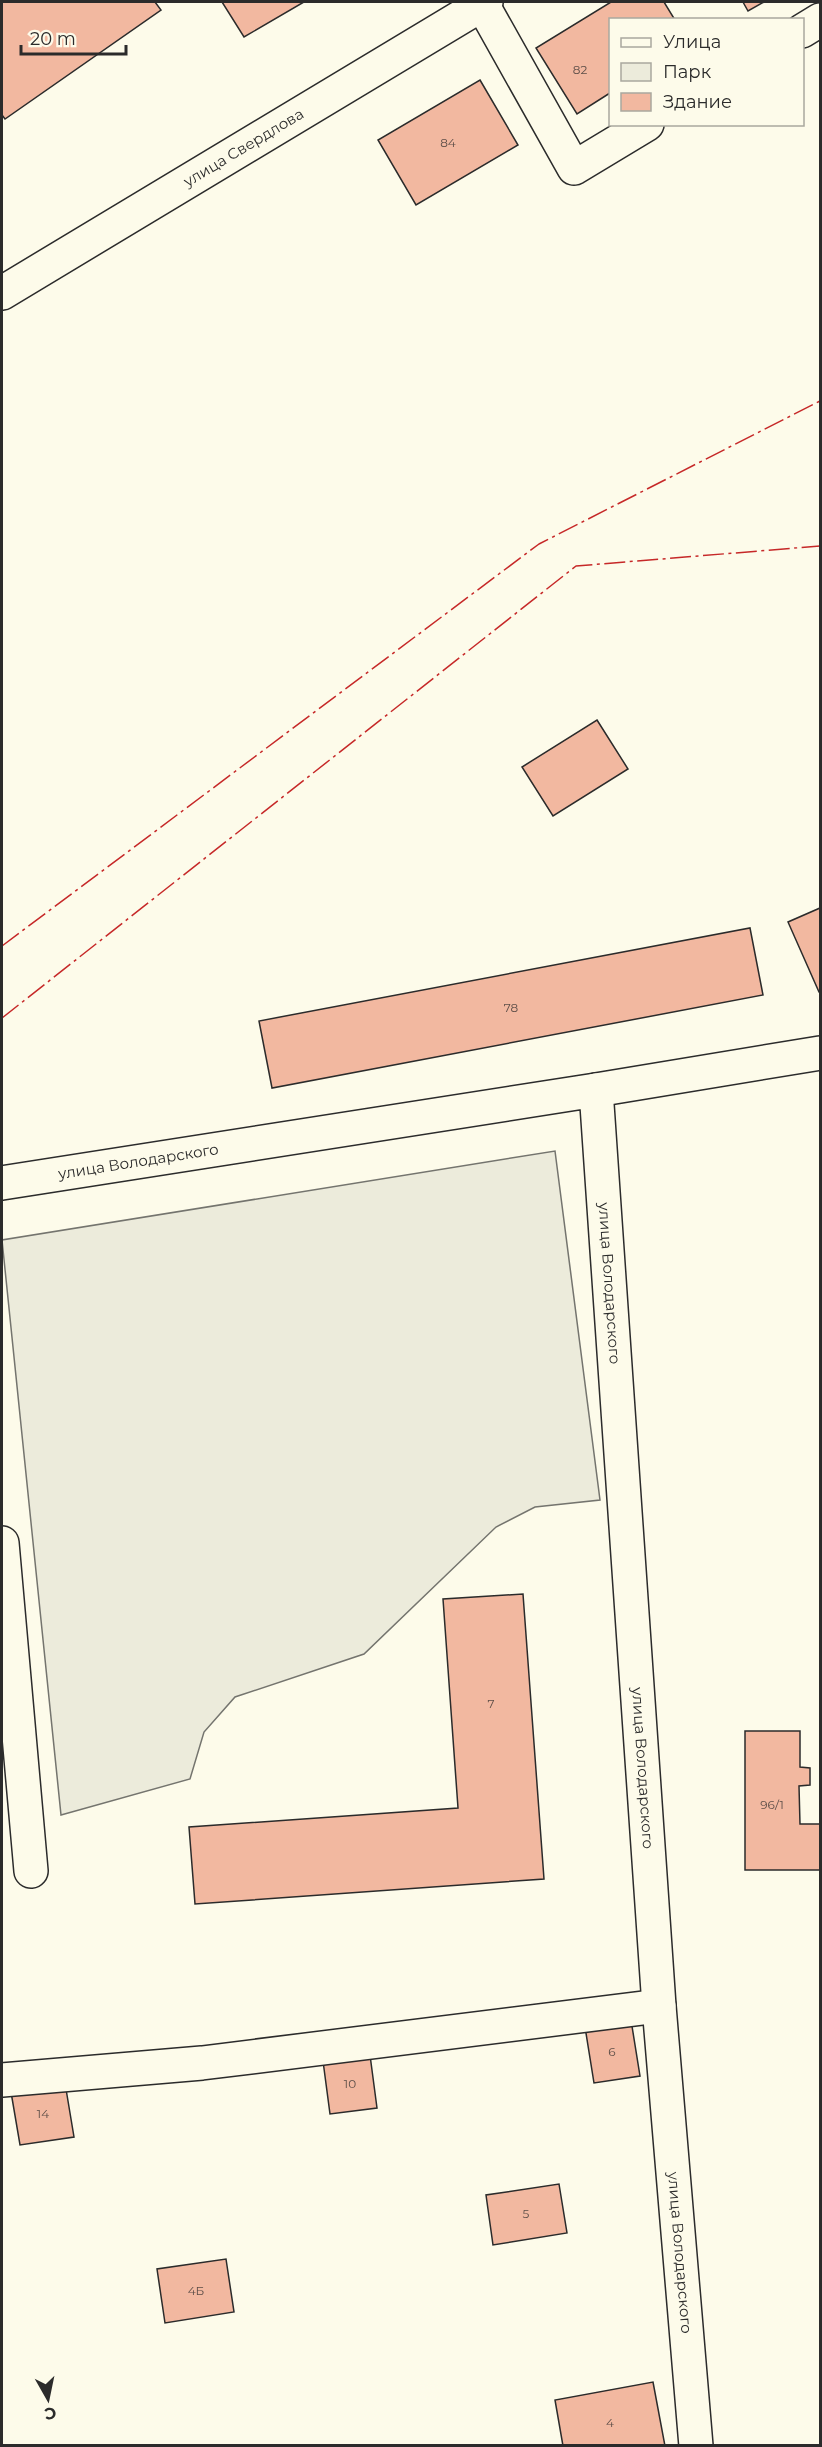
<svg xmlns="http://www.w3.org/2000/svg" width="822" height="2447" font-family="Montserrat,sans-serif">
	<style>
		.green { fill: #ecebdb; stroke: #74746e; stroke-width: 1.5 }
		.building { fill: #f2b8a0; stroke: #2b2b2b; stroke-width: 1.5 }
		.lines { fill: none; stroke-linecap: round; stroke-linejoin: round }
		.minor-casing { stroke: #2b2b2b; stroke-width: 36 }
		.major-casing { stroke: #2b2b2b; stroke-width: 36 }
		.minor { stroke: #fdfbea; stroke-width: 33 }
		.major { stroke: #fdfbea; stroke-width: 33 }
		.power { stroke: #c62828; stroke-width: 1.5; stroke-dasharray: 21 4.5 3 4.5; stroke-linecap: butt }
		.labels { text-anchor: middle; stroke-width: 4.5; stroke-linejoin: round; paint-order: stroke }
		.number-label { font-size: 12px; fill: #5d4e48 }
		.street-label { font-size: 15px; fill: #2b2b2b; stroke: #fdfbea }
	</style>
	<rect width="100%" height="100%" fill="#fdfbea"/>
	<polygon class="green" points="555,1151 600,1500 535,1507 496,1527 364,1654 235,1697 204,1732 190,1779 61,1815 2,1240"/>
	<g class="building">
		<polygon points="2,2 155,2 161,10 5,119 2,115"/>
		<polygon points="222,2 304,2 244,37"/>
		<polygon points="611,2 664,2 675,20 610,20 610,93 577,114 536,48"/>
		<polygon points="743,2 764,2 748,11"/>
		<polygon points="480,80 518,145 416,205 378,140"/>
		<polygon points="597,720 628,769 553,816 522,767"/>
		<polygon points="820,908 820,992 819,992 788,922"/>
		<polygon points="750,928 763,995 272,1088 259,1021"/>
		<polygon points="523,1594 544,1879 195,1904 189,1827 458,1808 443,1599"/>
		<polygon points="745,1731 800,1731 800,1767 810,1768 810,1785 799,1786 800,1824 820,1824 820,1870 745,1870"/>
		<polygon points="631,2020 640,2076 594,2083 585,2027"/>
		<polygon points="370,2055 377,2108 330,2114 323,2061"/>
		<polygon points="65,2083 74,2137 20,2145 11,2092"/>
		<polygon points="559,2184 567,2233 493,2245 486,2195"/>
		<polygon points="226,2259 234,2312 165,2323 157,2269"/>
		<polygon points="653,2382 665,2446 563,2446 555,2400"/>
	</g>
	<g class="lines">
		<g class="minor-casing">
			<g id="minor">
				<polyline points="482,4 574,168 647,124"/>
				<polyline points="802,31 820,20"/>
				<polyline points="596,1090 820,1053"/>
				<path id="s1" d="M2,1183L596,1090L659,2006L696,2446"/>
				<polyline points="2,1543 31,1871"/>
				<polyline points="2,2080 202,2063 659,2006"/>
			</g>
		</g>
		<g class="major-casing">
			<g id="major">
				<path id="s2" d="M2,293L486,2"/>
			</g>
		</g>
		<use href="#minor" class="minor"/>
		<use href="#major" class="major"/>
		<g class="power">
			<polyline points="2,946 539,544 820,401"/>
			<polyline points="2,1018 576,566 820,546"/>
		</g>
	</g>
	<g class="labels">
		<g class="number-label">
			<text x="580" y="74">82</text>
			<text x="448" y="147">84</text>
			<text x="511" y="1012">78</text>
			<text x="491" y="1708">7</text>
			<text x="772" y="1809">96/1</text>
			<text x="612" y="2056">6</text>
			<text x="350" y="2088">10</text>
			<text x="43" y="2118">14</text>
			<text x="526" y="2218">5</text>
			<text x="196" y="2295">4Б</text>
			<text x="610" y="2427">4</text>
		</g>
		<g class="street-label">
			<text dy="5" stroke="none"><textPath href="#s2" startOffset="282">улица Свердлова</textPath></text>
			<text dy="5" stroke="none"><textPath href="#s1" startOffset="138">улица Володарского</textPath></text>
			<text dy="5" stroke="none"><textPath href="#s1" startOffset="795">улица Володарского</textPath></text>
			<text dy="5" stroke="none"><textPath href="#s1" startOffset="1281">улица Володарского</textPath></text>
			<text dy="5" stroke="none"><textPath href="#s1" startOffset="1767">улица Володарского</textPath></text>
		</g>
	</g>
	<rect width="822" height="2447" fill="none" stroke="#2b2b2b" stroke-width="6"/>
	<rect x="609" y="18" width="195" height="108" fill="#fdfbea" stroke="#a9a89e" stroke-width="1.5"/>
	<rect x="621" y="38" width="30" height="9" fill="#fdfbea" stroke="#a9a89e" stroke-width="1.5"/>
	<text x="663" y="48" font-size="18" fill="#2b2b2b">Улица</text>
	<rect x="621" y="63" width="30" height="18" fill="#ecebdb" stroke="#a9a89e" stroke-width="1.5"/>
	<text x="663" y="78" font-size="18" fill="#2b2b2b">Парк</text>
	<rect x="621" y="93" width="30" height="18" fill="#f2b8a0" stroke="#a9a89e" stroke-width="1.5"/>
	<text x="663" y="108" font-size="18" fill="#2b2b2b">Здание</text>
	<g transform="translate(48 2399) rotate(171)" stroke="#fdfbea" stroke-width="4.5" paint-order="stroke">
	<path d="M0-4.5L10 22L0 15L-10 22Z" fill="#2b2b2b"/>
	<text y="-9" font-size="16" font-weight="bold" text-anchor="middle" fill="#2b2b2b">С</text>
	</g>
	<path d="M21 45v9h105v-9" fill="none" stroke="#2b2b2b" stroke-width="3"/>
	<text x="30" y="45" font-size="18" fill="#2b2b2b" stroke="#fdfbea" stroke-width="4.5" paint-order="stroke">20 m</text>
</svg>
